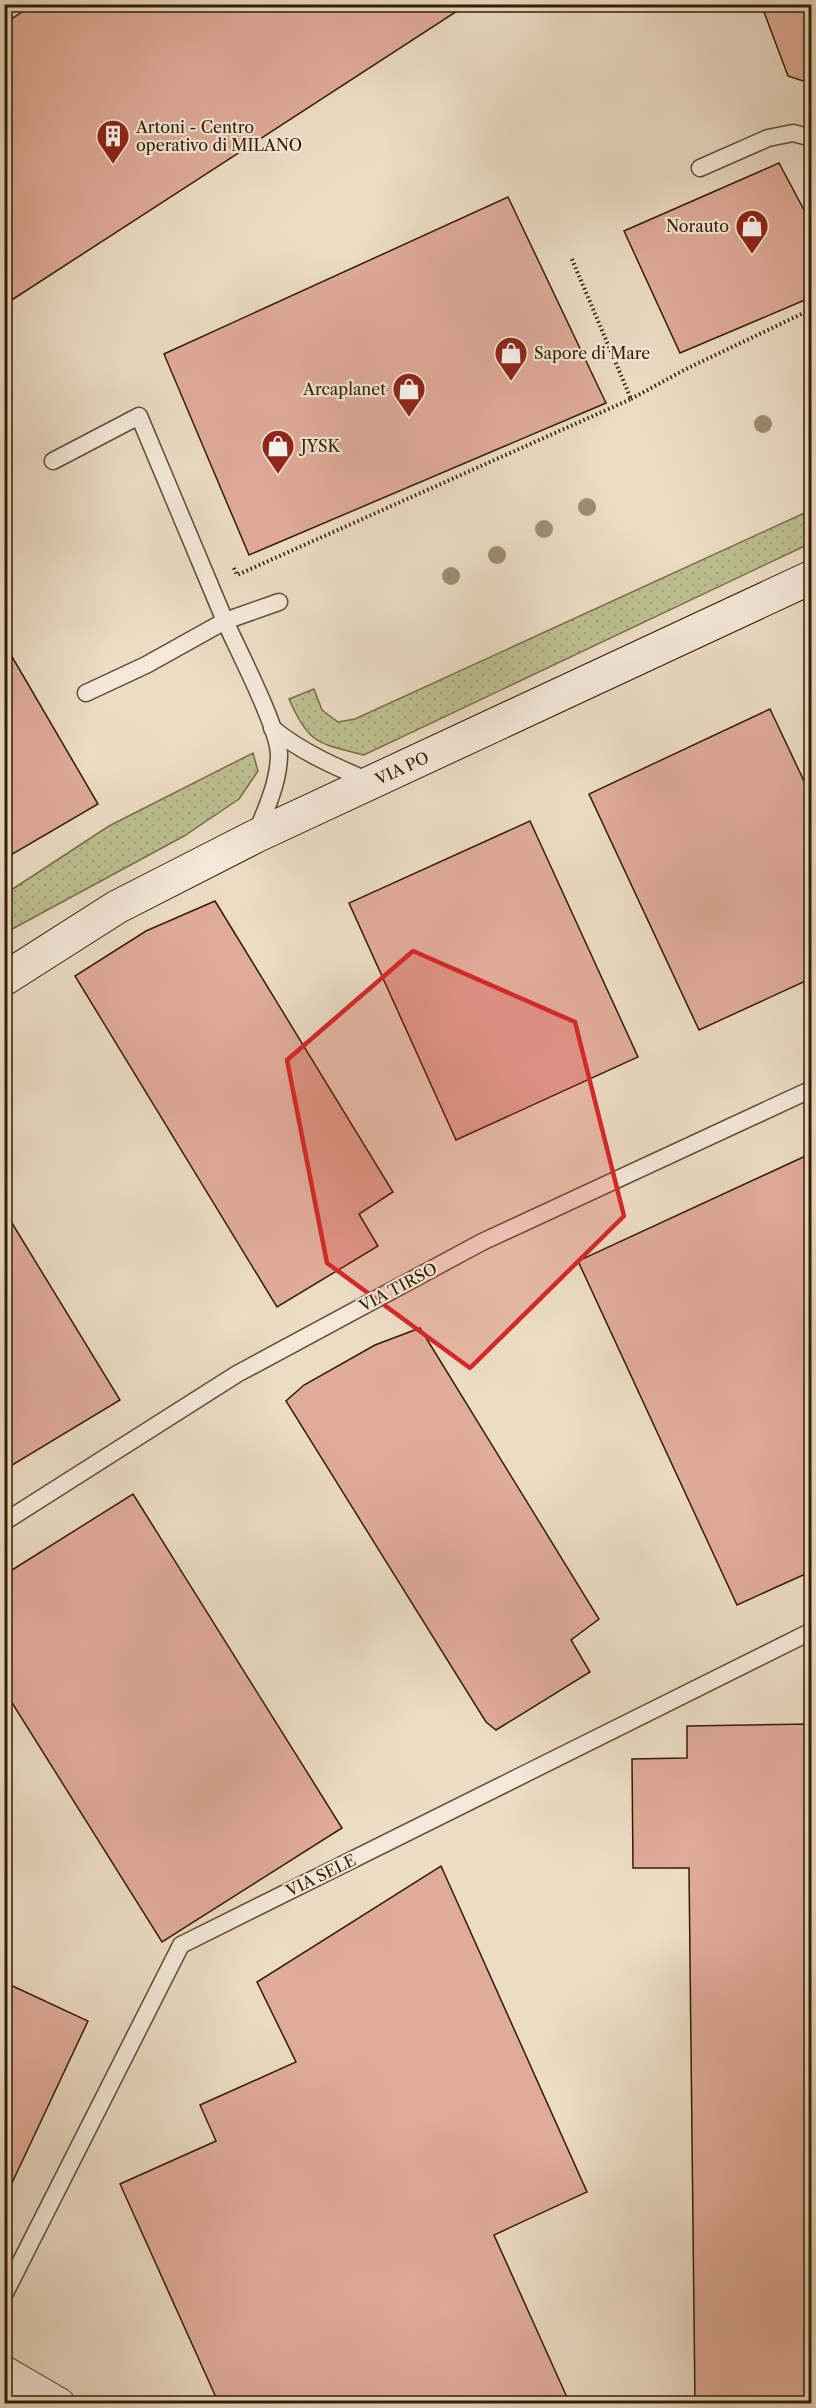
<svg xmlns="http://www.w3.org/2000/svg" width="816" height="2408" font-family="'Libre Caslon Text',serif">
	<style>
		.grass { fill: url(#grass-dots); stroke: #786e48; stroke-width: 1.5 }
		.building { fill: #e0ac9a; stroke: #341c00; stroke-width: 1.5 }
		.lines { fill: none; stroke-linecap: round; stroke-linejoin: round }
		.lane-casing { stroke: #624c31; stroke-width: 19 }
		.street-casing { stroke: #624c31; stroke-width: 34 }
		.secondary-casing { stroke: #341c00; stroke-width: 35 }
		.path { stroke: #341c00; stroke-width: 4; stroke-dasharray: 1.5 3; stroke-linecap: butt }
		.lane { stroke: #f3e8d9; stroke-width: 16 }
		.street { stroke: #f3e8d9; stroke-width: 32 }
		.secondary { stroke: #f3e8d9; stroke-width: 33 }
		.tree { fill: #9d8d71 }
		.marked { fill: #d62828; fill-opacity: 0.2; stroke: #d62828; stroke-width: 4.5; stroke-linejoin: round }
		.labels { text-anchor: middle; stroke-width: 4.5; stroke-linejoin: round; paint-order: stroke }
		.poi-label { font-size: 16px; fill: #341c00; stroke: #f3e8d9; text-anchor: start }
		.street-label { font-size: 16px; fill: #341c00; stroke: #f3e8d9 }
	</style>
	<defs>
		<pattern id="grass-dots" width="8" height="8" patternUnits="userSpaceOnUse" patternTransform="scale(1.5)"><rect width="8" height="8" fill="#bdbf91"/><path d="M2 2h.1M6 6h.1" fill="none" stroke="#a3a47b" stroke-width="1.8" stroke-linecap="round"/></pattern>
	</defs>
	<rect width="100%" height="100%" fill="#ecdcc5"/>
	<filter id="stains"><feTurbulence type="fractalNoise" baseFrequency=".00333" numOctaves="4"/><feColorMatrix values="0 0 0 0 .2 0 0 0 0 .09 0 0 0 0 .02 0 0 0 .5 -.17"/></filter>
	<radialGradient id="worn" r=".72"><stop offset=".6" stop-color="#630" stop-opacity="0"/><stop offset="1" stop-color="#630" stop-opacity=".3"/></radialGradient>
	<g class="grass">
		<path d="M811,510V543L364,755C318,743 309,745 289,699L314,689L322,710L338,722L355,719Z"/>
		<polygon points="253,753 258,771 239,799 184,836 5,933 5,894 109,826"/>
	</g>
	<g class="building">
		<polygon points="34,4 468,4 4,305 4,24"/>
		<polygon points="761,4 812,4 812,84 788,76"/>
		<polygon points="779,163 812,225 812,297 680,353 624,231"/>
		<polygon points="508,197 606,403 249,555 164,354"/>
		<polygon points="4,643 98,804 4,859"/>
		<polygon points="770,709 812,798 812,978 699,1030 589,794"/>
		<polygon points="530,821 638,1057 456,1140 349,903"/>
		<polygon points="215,901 393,1192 359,1214 378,1246 277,1307 75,976 146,931"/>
		<polygon points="812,1153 812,1571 737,1605 578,1261"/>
		<polygon points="4,1210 120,1400 4,1470"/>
		<polygon points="420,1328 599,1619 571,1640 590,1672 496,1730 486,1722 286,1401 304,1385 375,1345"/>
		<polygon points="133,1494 342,1828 162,1942 4,1690 4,1575"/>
		<polygon points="812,1724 812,2404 695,2404 689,1868 633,1868 632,1759 687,1758 687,1726"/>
		<polygon points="441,1866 587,2192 494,2235 570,2404 219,2404 120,2184 216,2141 200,2105 296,2062 257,1982"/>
		<polygon points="4,1982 88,2021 4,2200"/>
	</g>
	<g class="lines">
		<g class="lane-casing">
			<g id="lane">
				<polyline points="700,168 768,138 793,133 812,138"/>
				<polyline points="53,461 139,416 225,621 146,665 86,693"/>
				<path d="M272,728C301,752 336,767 371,782"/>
				<path d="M256,834C266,809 279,782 279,754C278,727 238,650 225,621L279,602"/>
				<polyline points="4,1522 237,1374 482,1242 812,1089"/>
				<polyline points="4,2295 181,1945 812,1631"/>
			</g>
		</g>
		<g class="street-casing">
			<polyline id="street" points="4,2372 59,2404"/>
		</g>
		<g class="secondary-casing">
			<polyline id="secondary" points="4,979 117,907 256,836 812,577"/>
		</g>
		<g class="path">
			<polyline points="631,399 686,369 812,309"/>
			<polyline points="234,568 237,575 631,399 571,257"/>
		</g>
		<use href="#lane" class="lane"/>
		<use href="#street" class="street"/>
		<use href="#secondary" class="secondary"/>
	</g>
	<g class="tree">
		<circle cx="763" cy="424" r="9"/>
		<circle cx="587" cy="507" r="9"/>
		<circle cx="544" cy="529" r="9"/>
		<circle cx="497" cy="555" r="9"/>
		<circle cx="451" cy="576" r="9"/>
	</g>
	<path class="marked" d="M413,951L575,1022L624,1216L470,1368L327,1263L287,1060Z"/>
	<defs>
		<g id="building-pin" transform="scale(1.725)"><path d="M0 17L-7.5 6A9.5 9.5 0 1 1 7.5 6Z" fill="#8f2418" stroke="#f3e8d9"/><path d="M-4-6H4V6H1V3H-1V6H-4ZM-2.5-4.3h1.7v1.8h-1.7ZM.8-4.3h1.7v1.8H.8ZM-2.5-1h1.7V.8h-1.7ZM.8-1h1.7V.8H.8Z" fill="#fff"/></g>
		<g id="shop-pin" transform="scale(1.725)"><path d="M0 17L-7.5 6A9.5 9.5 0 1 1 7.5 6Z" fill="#8f2418" stroke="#f3e8d9"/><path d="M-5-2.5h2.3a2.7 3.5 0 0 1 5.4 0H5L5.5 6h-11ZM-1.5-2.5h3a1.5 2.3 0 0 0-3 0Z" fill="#fff"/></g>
	</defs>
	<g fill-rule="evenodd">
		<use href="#building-pin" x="113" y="136"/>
		<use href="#shop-pin" x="752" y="226"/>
		<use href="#shop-pin" x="511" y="353"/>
		<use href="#shop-pin" x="409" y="389"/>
		<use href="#shop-pin" x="278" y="446"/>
	</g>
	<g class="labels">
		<g class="poi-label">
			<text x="136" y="133">Artoni - Centro<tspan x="136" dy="18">operativo di MILANO</tspan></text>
			<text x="729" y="232" text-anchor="end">Norauto</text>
			<text x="534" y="359">Sapore di Mare</text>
			<text x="386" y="395" text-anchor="end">Arcaplanet</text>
			<text x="301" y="452">JYSK</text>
		</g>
		<g class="street-label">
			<text transform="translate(402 768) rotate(-25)" y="6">VIA PO</text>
			<text transform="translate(398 1287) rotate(-28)" y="6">VIA TIRSO</text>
			<text transform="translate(321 1875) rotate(-26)" y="6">VIA SELE</text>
		</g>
	</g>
	<rect width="816" height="2408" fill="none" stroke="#ecdcc5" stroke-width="24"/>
	<rect x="6" y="6" width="804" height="2396" fill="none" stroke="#341c00" stroke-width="3"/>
	<rect x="12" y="12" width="792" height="2384" fill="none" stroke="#341c00" stroke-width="1.5"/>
	<rect width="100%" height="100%" filter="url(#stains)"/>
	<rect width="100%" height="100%" fill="url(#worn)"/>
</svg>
